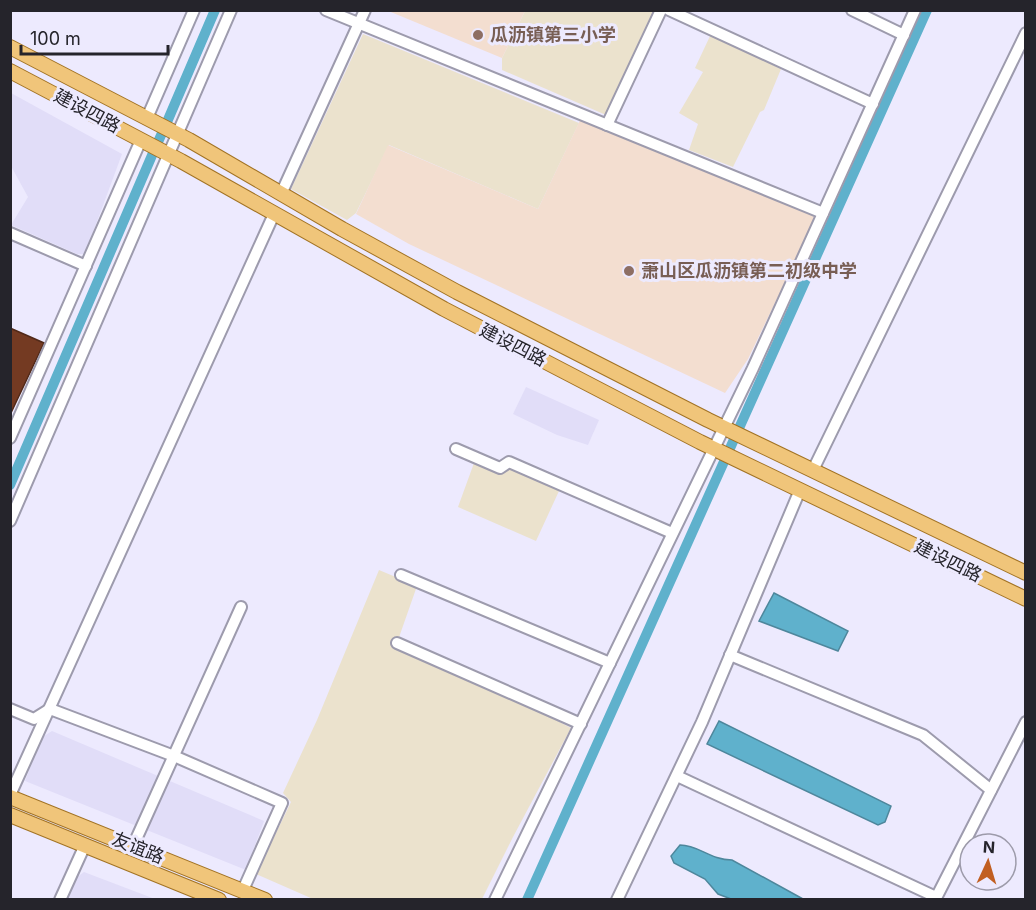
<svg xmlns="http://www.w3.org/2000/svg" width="1036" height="910" font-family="Inter,'Noto Sans SC',sans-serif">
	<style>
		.built { fill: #e1ddf8 }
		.industrial { fill: #ebe2cd }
		.education { fill: #f3ded0 }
		.water { fill: #5fb1cc; stroke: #4e879c; stroke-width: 1.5 }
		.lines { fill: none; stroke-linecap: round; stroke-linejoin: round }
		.canal { stroke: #5fb1cc; stroke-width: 10 }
		.building { fill: #743a22; stroke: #512918; stroke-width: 1.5 }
		.minor-casing { stroke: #9d9bad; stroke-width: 14 }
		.major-casing { stroke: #a27324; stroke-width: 16 }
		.minor { stroke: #fff; stroke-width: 10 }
		.major { stroke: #f0c57a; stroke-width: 14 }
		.education-dot { fill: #8d6e63; stroke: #edeafe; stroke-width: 2 }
		.labels { text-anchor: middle; stroke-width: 6; stroke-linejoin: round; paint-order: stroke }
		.education-label { font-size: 18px; font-weight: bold; fill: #785e54; stroke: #edeafe; text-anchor: start }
		.street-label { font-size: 18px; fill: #25242b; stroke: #edeafe }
	</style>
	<rect width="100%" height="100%" fill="#edeafe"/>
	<g class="built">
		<polygon points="11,93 122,154 85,254 77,254 11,225 28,197 11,166"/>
		<polygon points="526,387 599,420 588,445 557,435 513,414"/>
		<polygon points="52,731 264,821 246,870 25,781 41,738"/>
		<polygon points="84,872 155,899 67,900 76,878"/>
	</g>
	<g class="industrial">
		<polygon points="525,11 656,11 606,115 502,70 502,58"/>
		<polygon points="363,34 579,123 538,209 389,145 356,213 347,220 291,189"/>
		<polygon points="711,34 781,69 764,110 760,112 733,167 689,150 698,124 679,113 703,72 695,68"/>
		<polygon points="474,463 499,472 509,467 559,491 536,541 458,507"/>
		<polygon points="379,570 417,586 397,643 467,674 571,728 513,837 482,899 313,899 256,874 291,802 283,793 317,720"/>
	</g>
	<g class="education">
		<polygon points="386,10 525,10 525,11 502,58"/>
		<polygon points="584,112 808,200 813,210 814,222 748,359 725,393 409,244 356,214 388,145 538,209"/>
	</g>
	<g class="water">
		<polygon points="774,593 848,631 838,651 759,621"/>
		<polygon points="719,721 891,806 885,822 878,825 707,744"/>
		<path d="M680,845C699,845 710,860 732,860L803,899H731L718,894L705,879L674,863L671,856Z"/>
	</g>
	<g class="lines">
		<g class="canal">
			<polyline points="167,122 215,10"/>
			<polyline points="158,142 162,133"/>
			<polyline points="10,485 153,153"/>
			<polyline points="527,900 927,10"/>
		</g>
	</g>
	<polygon class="building" points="10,328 44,343 10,415"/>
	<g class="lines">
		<g class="minor-casing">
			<g id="minor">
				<polyline points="326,10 823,213"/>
				<polyline points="669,10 873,104"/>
				<polyline points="852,10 904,35"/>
				<polyline points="147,118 194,10"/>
				<polyline points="607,125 661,10"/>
				<polyline points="281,194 365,10"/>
				<polyline points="10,233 86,266"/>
				<polyline points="10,438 141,140"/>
				<polyline points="456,449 500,468 509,462 672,533"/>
				<polyline points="813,470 1026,33"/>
				<polyline points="10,521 231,10"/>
				<polyline points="401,575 610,663"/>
				<polyline points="397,643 581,724"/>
				<polyline points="730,655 923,735 991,790"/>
				<polyline points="10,709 34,719 50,709 174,756 282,803 243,890"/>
				<polyline points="677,776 936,897"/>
				<polyline points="10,795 274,214"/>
				<polyline points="133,846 241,607"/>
				<polyline points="60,900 85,845"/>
				<polyline points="495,900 753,368 915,10"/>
				<polyline points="617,900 702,722 800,490"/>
				<polyline points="935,900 1026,722"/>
			</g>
		</g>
		<g class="major-casing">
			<g id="major">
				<polyline points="10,47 189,140 342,229 457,292 708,420 1026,573"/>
				<polyline points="10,71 181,161 444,309 700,442 1026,599"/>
				<polyline points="10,797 265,900"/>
				<polyline points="10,815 219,900"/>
			</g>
		</g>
		<use href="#minor" class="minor"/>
		<use href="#major" class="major"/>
	</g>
	<g class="education-dot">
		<circle cx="478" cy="35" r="6"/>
		<circle cx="629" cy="271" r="6"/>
	</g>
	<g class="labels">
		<g class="education-label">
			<text x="490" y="41">瓜沥镇第三小学</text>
			<text x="641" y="277">萧山区瓜沥镇第二初级中学</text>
		</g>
		<g class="street-label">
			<text transform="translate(87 111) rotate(28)" y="6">建设四路</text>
			<text transform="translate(513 345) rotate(27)" y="6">建设四路</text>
			<text transform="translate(948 561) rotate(26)" y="6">建设四路</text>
			<text transform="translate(138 848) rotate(22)" y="6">友谊路</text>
		</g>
	</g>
	<rect width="1036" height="910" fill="none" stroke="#25242b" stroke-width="24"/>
	<g transform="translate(988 862) rotate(4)"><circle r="28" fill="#edeafe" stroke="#9d9baa" stroke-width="1.5"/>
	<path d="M0-4.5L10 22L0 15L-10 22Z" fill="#c15f21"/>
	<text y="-9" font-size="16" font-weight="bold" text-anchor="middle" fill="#25242b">N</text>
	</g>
	<path d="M21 45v9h147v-9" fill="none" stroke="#25242b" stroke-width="3"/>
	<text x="30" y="45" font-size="18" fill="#25242b" stroke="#edeafe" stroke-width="4.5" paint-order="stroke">100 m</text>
</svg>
